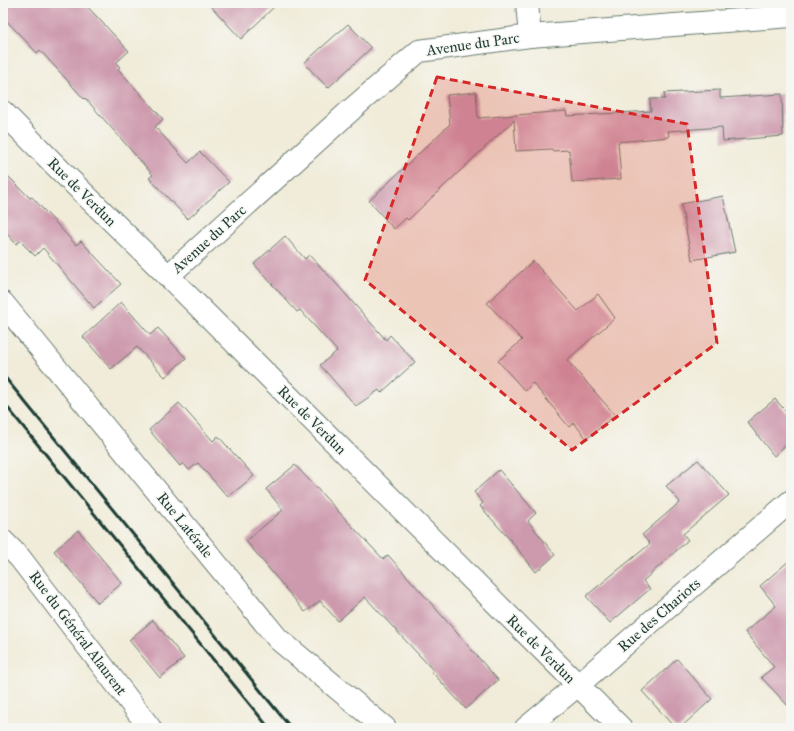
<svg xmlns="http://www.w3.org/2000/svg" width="794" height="731" font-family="'IM FELL Great Primer',serif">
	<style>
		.building { fill: #cd9aad }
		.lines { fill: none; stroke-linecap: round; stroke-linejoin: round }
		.street-casing { stroke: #687a6e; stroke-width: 24 }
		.street { stroke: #fff; stroke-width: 22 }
		.rail { stroke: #1f3d34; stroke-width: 3 }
		.marked { fill: #d62828; fill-opacity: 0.2; stroke: #d62828; stroke-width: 3; stroke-dasharray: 8 5; stroke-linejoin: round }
		.labels { text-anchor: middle; stroke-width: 3; stroke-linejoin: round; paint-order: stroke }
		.street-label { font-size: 15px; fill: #1f3d34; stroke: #f6f6f2 }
	</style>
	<rect width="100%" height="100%" fill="#f6f6f2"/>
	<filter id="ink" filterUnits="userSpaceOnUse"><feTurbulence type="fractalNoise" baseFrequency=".025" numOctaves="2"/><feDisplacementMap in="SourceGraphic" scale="8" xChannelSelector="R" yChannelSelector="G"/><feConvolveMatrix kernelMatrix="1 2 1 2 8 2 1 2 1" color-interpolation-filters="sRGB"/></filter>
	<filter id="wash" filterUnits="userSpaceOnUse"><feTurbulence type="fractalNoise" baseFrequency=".012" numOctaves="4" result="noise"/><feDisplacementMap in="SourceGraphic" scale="16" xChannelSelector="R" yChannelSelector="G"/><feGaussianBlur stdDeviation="0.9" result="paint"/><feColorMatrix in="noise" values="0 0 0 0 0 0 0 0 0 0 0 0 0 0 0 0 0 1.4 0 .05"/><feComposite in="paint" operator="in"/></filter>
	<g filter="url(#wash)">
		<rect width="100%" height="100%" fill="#f1ecd9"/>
		<g id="blocks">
			<g class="building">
				<polygon points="3,3 84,3 129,51 116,63 120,67 118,69 163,119 155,127 188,163 200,152 229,182 188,219 149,178 153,175 85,98 84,99 40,50 37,53 3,17"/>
				<polygon points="208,3 278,3 241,39"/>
				<polygon points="348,24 371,48 328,88 304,63"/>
				<polygon points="720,90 720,98 782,94 783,136 723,141 722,127 668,131 669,137 618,142 621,179 572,182 569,150 552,151 552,149 516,151 514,120 408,220 406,218 394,229 369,201 450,124 447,95 476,92 478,118 566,111 567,116 651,111 650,99 665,99 664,93"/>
				<polygon points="3,171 30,198 32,197 76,245 81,241 121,284 94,308 43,248 35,256 20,241 16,244 3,229"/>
				<polygon points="723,196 735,252 692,260 681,204"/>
				<polygon points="285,236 305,259 309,255 333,280 386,340 390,335 415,362 381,393 379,390 356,406 320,365 337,351 300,310 297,312 254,264"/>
				<polygon points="533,261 578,311 598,294 615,318 567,360 615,415 587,439 574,423 569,427 533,383 525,391 498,361 522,340 487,303"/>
				<polygon points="121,302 150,335 158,328 186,358 165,377 137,347 111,369 83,337"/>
				<polygon points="775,399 791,417 791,440 774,456 747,422"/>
				<polygon points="179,403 213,441 218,436 254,476 228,497 198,463 189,470 183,463 180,466 149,430"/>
				<polygon points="698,460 729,495 683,534 688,540 643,581 650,589 610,623 586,596 650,544 642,535 680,502 666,486"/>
				<polygon points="295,465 383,559 388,555 430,602 498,680 466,709 432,672 433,670 365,597 338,621 320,601 305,612 246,541 283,510 266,489"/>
				<polygon points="499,470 536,513 528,521 555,555 536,572 512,542 480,506 483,503 474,492"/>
				<polygon points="78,530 122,583 98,603 54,551"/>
				<polygon points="791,559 791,709 761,677 774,667 745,632 776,606 760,586"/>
				<polygon points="153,620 184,658 160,678 129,640"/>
				<polygon points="677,659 712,699 680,728 675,728 642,691"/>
			</g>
		</g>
	</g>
	<g filter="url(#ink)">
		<use href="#blocks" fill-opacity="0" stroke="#687a6e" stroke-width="1"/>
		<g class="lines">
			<g class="street-casing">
				<g id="street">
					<polyline points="527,3 530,36"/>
					<polyline points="3,112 61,171 168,276 621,728"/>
					<polyline points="168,276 352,109 419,51 530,36 791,16"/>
					<polyline points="3,303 278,639 385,728"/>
					<polyline points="3,541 20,558 150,728"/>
					<polyline points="526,728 578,685 791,501"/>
				</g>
			</g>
			<use href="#street" class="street"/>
			<g class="rail">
				<polyline points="3,375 291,728"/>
				<polyline points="3,402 269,728"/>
			</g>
		</g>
	</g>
	<path class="marked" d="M437,77L687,124L717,343L572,450L365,280Z"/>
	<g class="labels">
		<g class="street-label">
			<text transform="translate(473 44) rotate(-8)" y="5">Avenue du Parc</text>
			<text transform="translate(82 192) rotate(45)" y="5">Rue de Verdun</text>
			<text transform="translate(209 239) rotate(-42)" y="5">Avenue du Parc</text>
			<text transform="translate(312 420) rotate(45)" y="5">Rue de Verdun</text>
			<text transform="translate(185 525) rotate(51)" y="5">Rue Latérale</text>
			<text transform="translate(659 615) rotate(-41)" y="5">Rue des Chariots</text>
			<text transform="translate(78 633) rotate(53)" y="5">Rue du Général Alaurent</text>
			<text transform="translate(541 649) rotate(45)" y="5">Rue de Verdun</text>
		</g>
	</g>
	<rect width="794" height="731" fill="none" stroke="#f6f6f2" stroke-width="16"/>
</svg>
